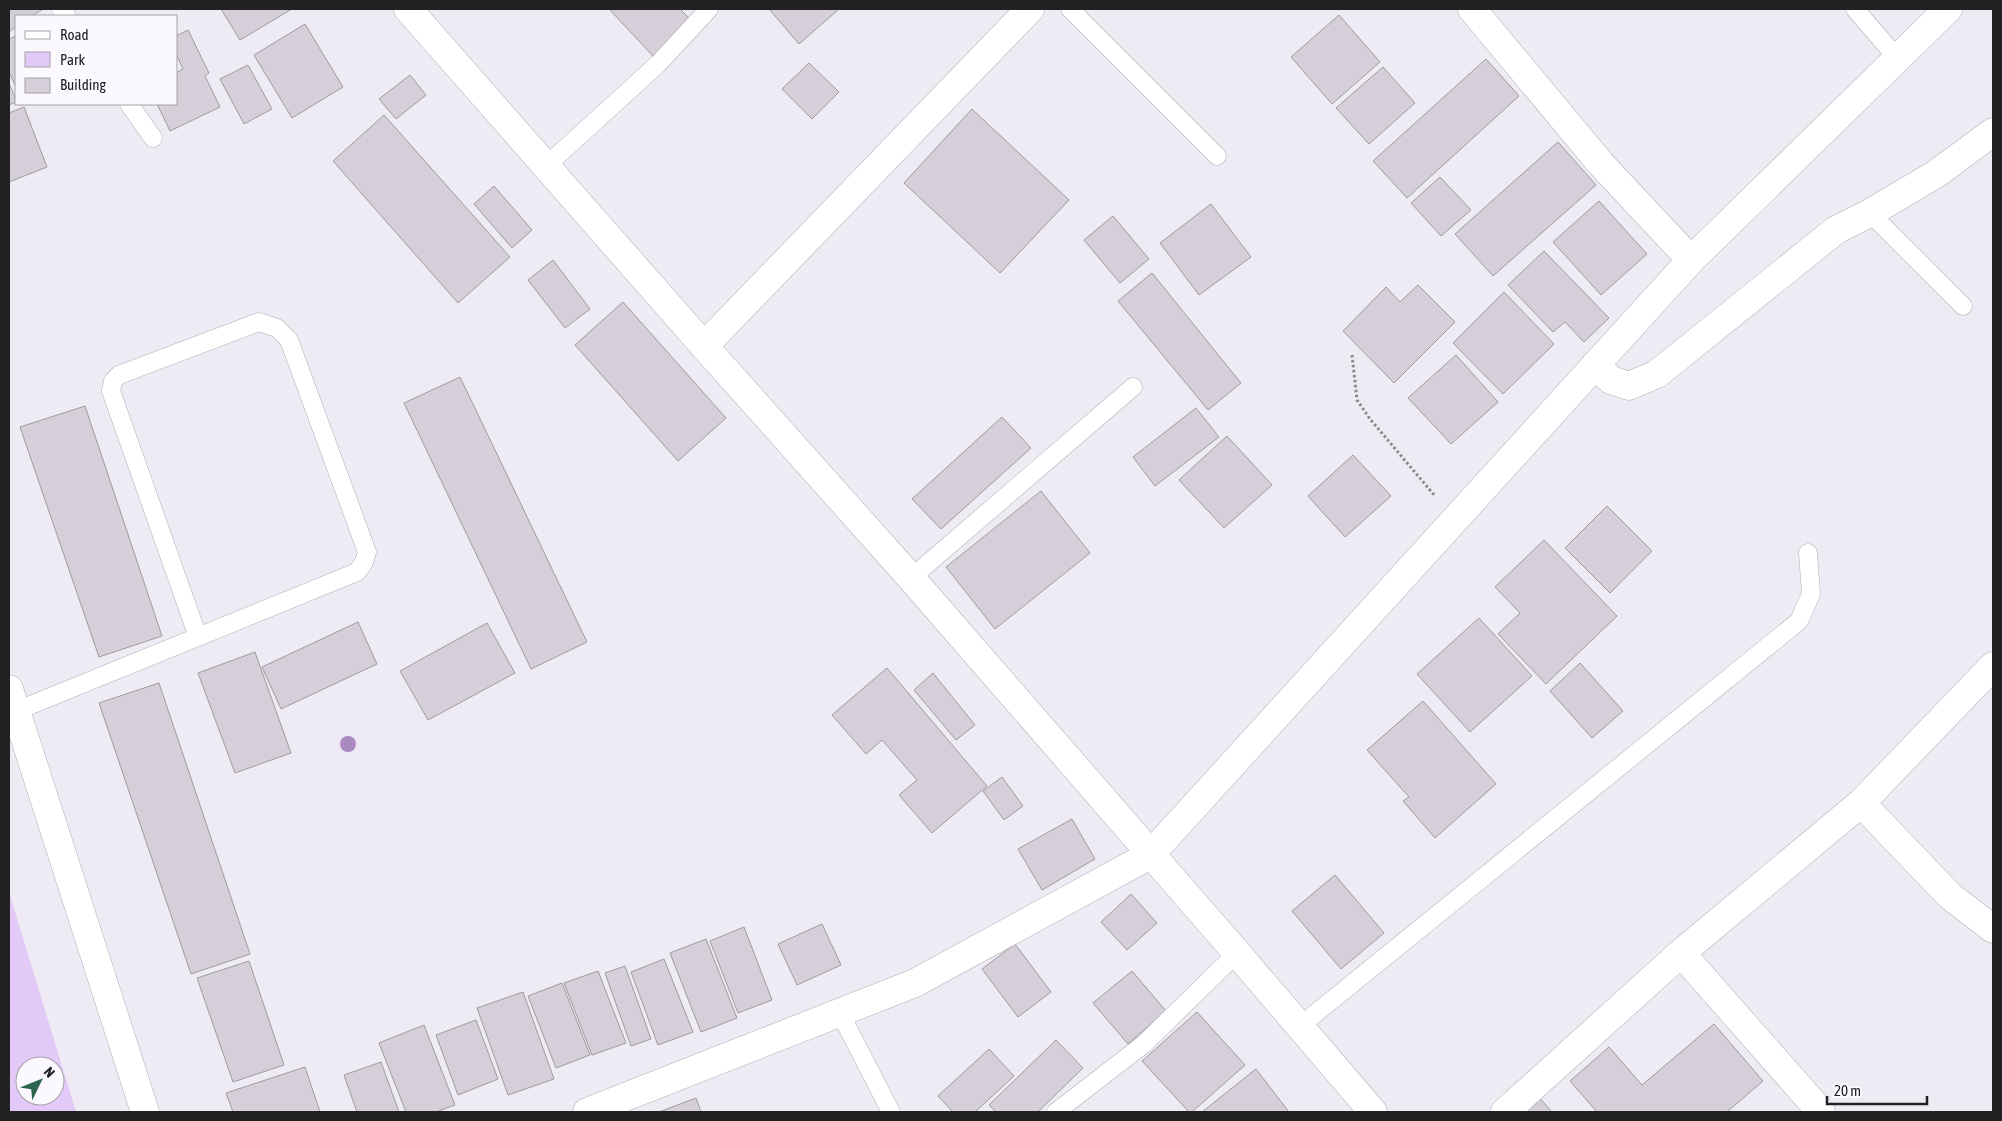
<svg xmlns="http://www.w3.org/2000/svg" width="2002" height="1121" font-family="'Asap Condensed',sans-serif">
	<style>
		.green { fill: #e2c9f8; fill-rule: evenodd }
		.building { fill: #d4cfd8; stroke: #9e9aa2 }
		.lines { fill: none; stroke-linecap: round; stroke-linejoin: round }
		.lane-casing { stroke: #b2aeb6; stroke-width: 19 }
		.street-casing { stroke: #b2aeb6; stroke-width: 29 }
		.secondary-casing { stroke: #b2aeb6; stroke-width: 29 }
		.path { stroke: #8a878d; stroke-width: 3; stroke-dasharray: 2.5 2.5; stroke-linecap: butt }
		.lane { stroke: #fff; stroke-width: 18 }
		.street { stroke: #fff; stroke-width: 28 }
		.secondary { stroke: #fff; stroke-width: 28 }
		.tree { fill: #a989c0 }
	</style>
	<rect width="100%" height="100%" fill="#efebf4"/>
	<path class="green" d="M9,892L76,1112H9ZM25,1066H55V1096H25Z"/>
	<g class="building">
		<polygon points="9,9 43,9 32,16 16,16 16,27 9,32"/>
		<polygon points="221,9 292,9 240,40"/>
		<polygon points="609,9 680,9 692,21 654,57"/>
		<polygon points="769,9 839,9 799,44"/>
		<polygon points="1339,15 1380,62 1332,104 1291,57"/>
		<polygon points="305,24 343,87 292,118 254,55"/>
		<polygon points="188,30 209,73 205,76 220,107 170,131 157,104 176,104 176,73 183,69 176,54 176,36"/>
		<polygon points="16,36 16,87 9,72 9,39"/>
		<polygon points="1486,59 1519,96 1407,198 1373,161"/>
		<polygon points="809,63 839,92 812,119 782,89"/>
		<polygon points="248,65 272,109 244,124 220,79"/>
		<polygon points="1383,67 1415,103 1369,144 1336,108"/>
		<polygon points="410,75 426,95 396,119 379,99"/>
		<polygon points="9,83 16,100 16,102 9,105"/>
		<polygon points="24,107 47,167 9,182 9,113"/>
		<polygon points="972,109 1069,200 1000,273 904,183"/>
		<polygon points="384,115 510,257 458,303 333,161"/>
		<polygon points="1558,142 1596,185 1493,276 1455,234"/>
		<polygon points="1440,177 1471,210 1441,236 1411,203"/>
		<polygon points="494,186 532,230 512,248 474,204"/>
		<polygon points="1599,201 1647,254 1601,295 1553,242"/>
		<polygon points="1211,204 1251,257 1199,295 1160,243"/>
		<polygon points="1113,216 1149,259 1120,283 1084,240"/>
		<polygon points="1544,251 1609,318 1584,342 1565,322 1553,332 1508,285"/>
		<polygon points="553,260 590,309 565,328 528,280"/>
		<polygon points="1152,273 1241,383 1208,410 1118,301"/>
		<polygon points="1418,285 1455,322 1394,383 1343,331 1386,287 1400,302"/>
		<polygon points="1504,292 1554,344 1503,394 1453,343"/>
		<polygon points="623,302 726,418 678,461 575,345"/>
		<polygon points="1456,355 1498,402 1451,444 1408,398"/>
		<polygon points="460,377 587,642 531,669 404,403"/>
		<polygon points="85,406 162,636 99,657 20,427"/>
		<polygon points="1196,408 1219,437 1155,486 1133,457"/>
		<polygon points="1002,417 1031,448 941,529 912,499"/>
		<polygon points="1227,436 1272,485 1224,528 1179,480"/>
		<polygon points="1353,455 1391,496 1345,537 1308,496"/>
		<polygon points="1041,491 1090,553 995,629 946,567"/>
		<polygon points="1607,506 1652,551 1610,593 1565,548"/>
		<polygon points="1544,540 1617,616 1546,684 1498,634 1520,613 1495,587"/>
		<polygon points="1479,618 1532,676 1470,732 1417,674"/>
		<polygon points="358,622 377,664 281,709 262,667"/>
		<polygon points="487,623 515,673 428,720 400,671"/>
		<polygon points="255,652 291,753 235,773 198,673"/>
		<polygon points="1580,663 1623,711 1592,738 1550,691"/>
		<polygon points="887,668 987,786 932,833 899,795 917,780 882,740 866,754 832,715"/>
		<polygon points="933,673 975,725 956,740 914,690"/>
		<polygon points="159,683 250,954 191,974 99,703"/>
		<polygon points="1423,701 1496,784 1435,838 1403,801 1409,797 1367,750"/>
		<polygon points="1002,777 1023,806 1004,820 983,791"/>
		<polygon points="1072,819 1095,859 1042,890 1018,849"/>
		<polygon points="1335,875 1384,933 1341,969 1292,911"/>
		<polygon points="1131,894 1157,923 1127,950 1101,922"/>
		<polygon points="822,924 841,965 797,985 778,944"/>
		<polygon points="744,927 772,1000 738,1013 710,941"/>
		<polygon points="706,939 737,1018 701,1032 670,953"/>
		<polygon points="1015,944 1051,992 1018,1017 982,969"/>
		<polygon points="664,959 693,1032 658,1045 631,972"/>
		<polygon points="249,961 284,1065 233,1082 197,978"/>
		<polygon points="625,966 651,1039 631,1046 605,973"/>
		<polygon points="598,971 626,1043 592,1055 564,983"/>
		<polygon points="1132,971 1166,1011 1128,1044 1093,1003"/>
		<polygon points="562,983 590,1055 556,1068 528,996"/>
		<polygon points="523,992 554,1079 508,1095 477,1008"/>
		<polygon points="1197,1012 1245,1065 1192,1112 1189,1112 1142,1061"/>
		<polygon points="476,1020 498,1079 458,1095 436,1035"/>
		<polygon points="1714,1024 1763,1081 1727,1112 1597,1112 1570,1081 1609,1047 1642,1085"/>
		<polygon points="424,1025 455,1105 436,1112 406,1112 379,1043"/>
		<polygon points="1056,1040 1083,1068 1038,1112 996,1112 989,1105"/>
		<polygon points="989,1049 1014,1076 975,1112 953,1112 938,1096"/>
		<polygon points="381,1062 399,1112 357,1112 344,1075"/>
		<polygon points="305,1067 320,1112 233,1112 226,1093"/>
		<polygon points="1256,1069 1289,1112 1202,1112"/>
		<polygon points="1537,1095 1552,1112 1519,1112"/>
		<polygon points="696,1098 701,1112 659,1112"/>
	</g>
	<g class="lines">
		<g class="lane-casing">
			<g id="lane">
				<polyline points="61,9 67,16"/>
				<polyline points="1070,9 1217,156"/>
				<polyline points="1855,9 1897,58"/>
				<polyline points="129,104 153,138"/>
				<polyline points="546,166 658,64 709,9"/>
				<polyline points="1870,213 1963,306"/>
				<polyline points="911,578 1133,387"/>
				<polyline points="16,711 357,572 364,562 367,552 289,340 277,328 259,322 119,375 113,381 111,391 198,637"/>
				<polyline points="840,1013 891,1112"/>
				<polyline points="1300,1026 1799,621 1811,594 1808,553"/>
				<polyline points="1056,1112 1144,1044 1237,953"/>
			</g>
		</g>
		<g class="street-casing">
			<g id="street">
				<polyline points="408,9 704,346 911,578 1237,953 1373,1112"/>
				<polyline points="1472,9 1601,164 1691,260"/>
				<polyline points="704,346 1030,9"/>
				<polyline points="1595,365 1611,380 1629,386 1657,374 1836,230 1870,213 1936,174 1993,132"/>
				<polyline points="1861,803 1950,896 1993,929"/>
				<polyline points="1681,953 1821,1112"/>
				<polyline points="587,1112 915,983 1150,855 1691,260 1948,9"/>
				<polyline points="1505,1112 1681,953 1861,803 1993,666"/>
			</g>
		</g>
		<g class="secondary-casing">
			<polyline id="secondary" points="9,689 145,1112"/>
		</g>
		<polyline class="path" points="1352,355 1357,400 1370,419 1435,496"/>
		<use href="#lane" class="lane"/>
		<use href="#street" class="street"/>
		<use href="#secondary" class="secondary"/>
	</g>
	<circle class="tree" cx="348" cy="744" r="8"/>
	<rect width="2002" height="1121" fill="none" stroke="#212023" stroke-width="20"/>
	<rect x="15" y="15" width="162" height="90" fill="#fcf9fe" stroke="#a4a2a6"/>
	<rect x="25" y="31" width="25" height="8" fill="#ffffff" stroke="#a4a2a6"/>
	<text x="60" y="40" font-size="15" fill="#212023">Road</text>
	<rect x="25" y="52" width="25" height="15" fill="#e2c9f8" stroke="#a4a2a6"/>
	<text x="60" y="65" font-size="15" fill="#212023">Park</text>
	<rect x="25" y="78" width="25" height="15" fill="#d4cfd8" stroke="#a4a2a6"/>
	<text x="60" y="90" font-size="15" fill="#212023">Building</text>
	<g transform="translate(40 1081) rotate(47)"><circle r="24" fill="#fcf9fe" stroke="#a4a2a6"/>
	<path d="M0-4L9 19L0 12L-9 19Z" fill="#2d664f"/>
	<text y="-8" font-size="14" font-weight="bold" text-anchor="middle" fill="#212023">N</text>
	</g>
	<path d="M1827 1096v8h100v-8" fill="none" stroke="#212023" stroke-width="2.5"/>
	<text x="1834" y="1096" font-size="15" fill="#212023" stroke="#fcf9fe" stroke-width="4" paint-order="stroke">20 m</text>
</svg>
